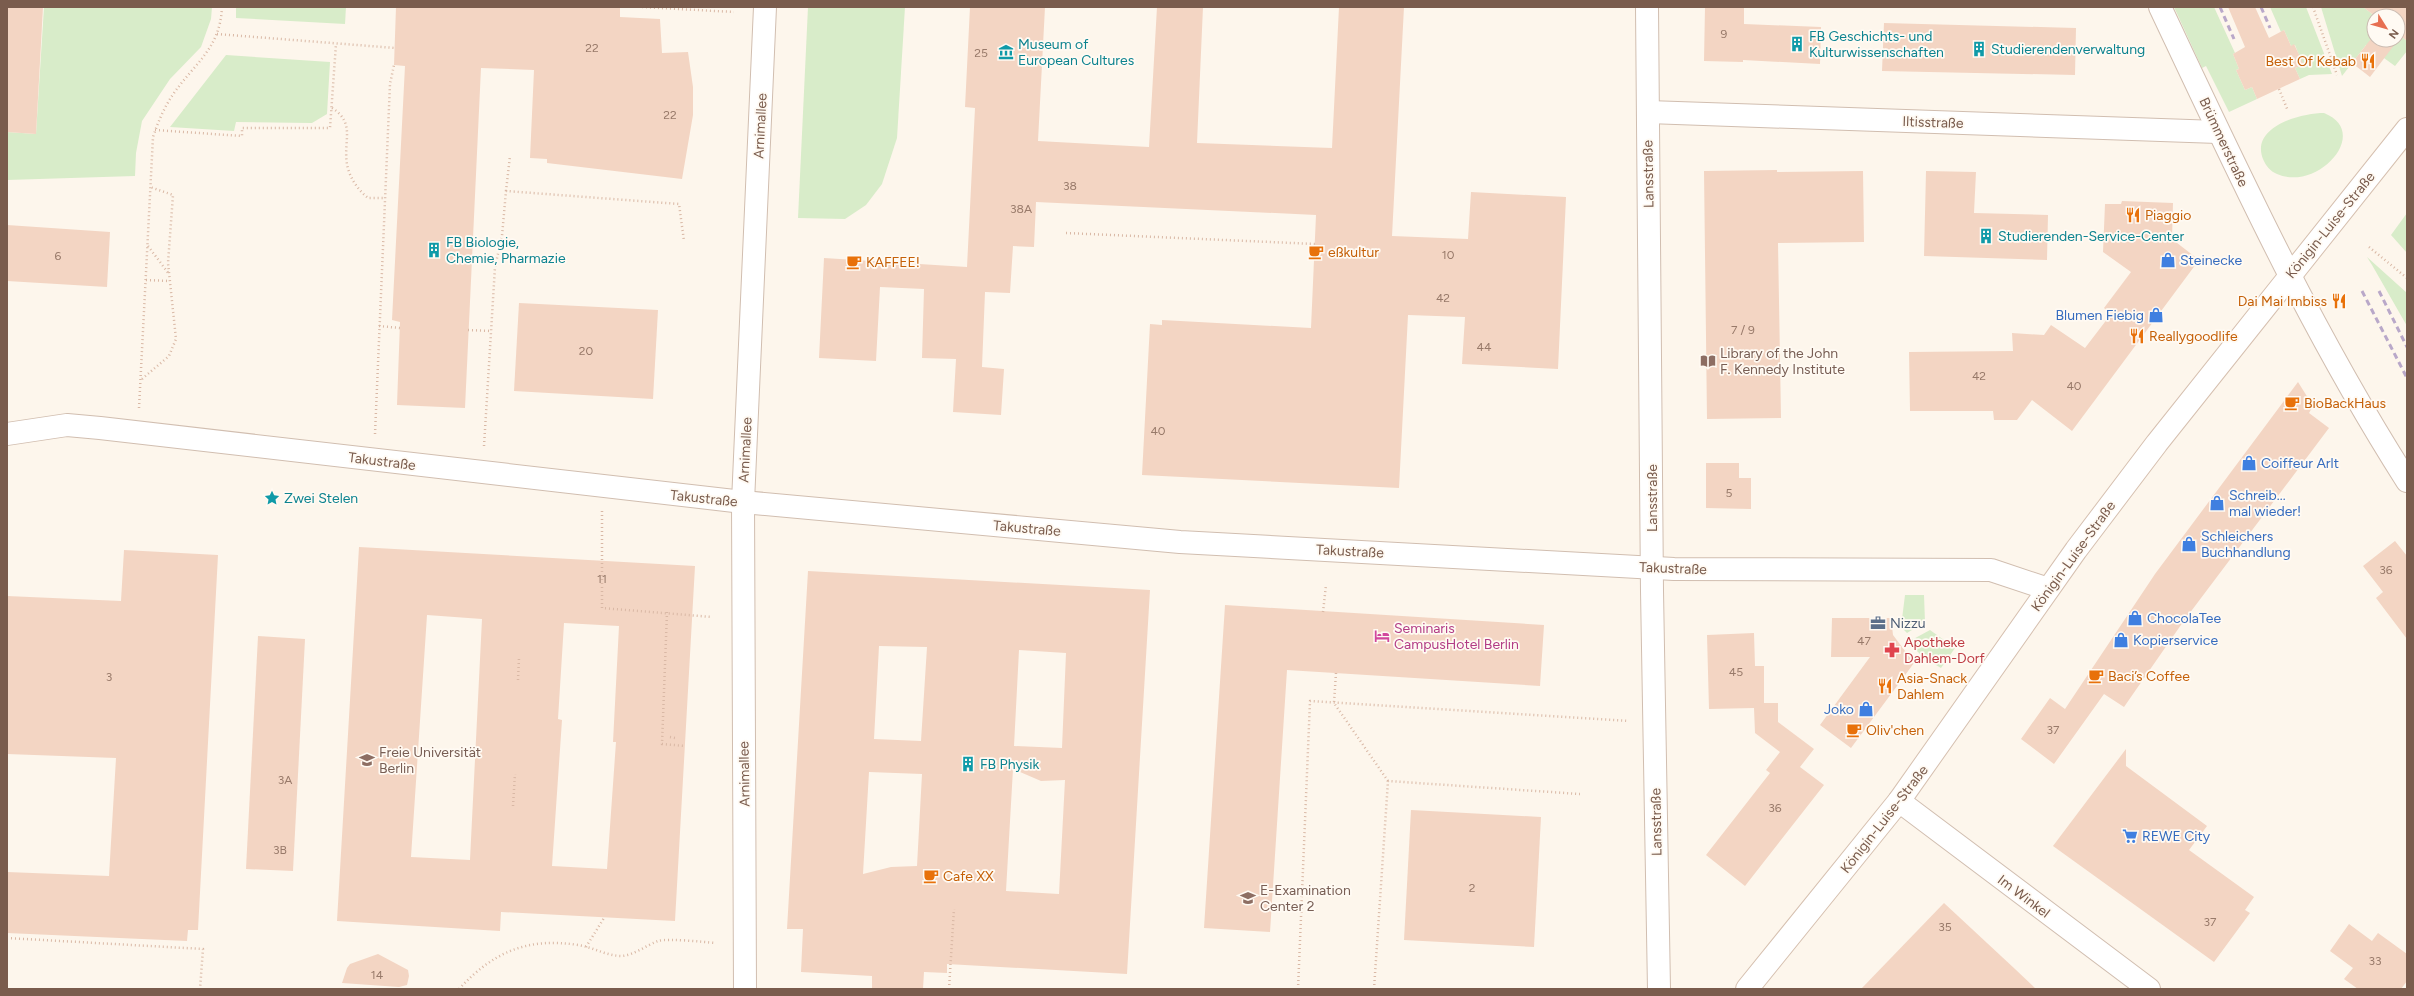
<svg xmlns="http://www.w3.org/2000/svg" width="2414" height="996" font-family="Figtree,sans-serif">
	<style>
		.green { fill: #d8ecc9 }
		.building { fill: #f3d5c3; fill-rule: evenodd }
		.lines { fill: none; stroke-linecap: round; stroke-linejoin: round }
		.minor-casing { stroke: #d1beb0; stroke-width: 24 }
		.secondary-casing { stroke: #d6c0b0; stroke-width: 24 }
		.path { stroke: #d9b8a5; stroke-width: 2.5; stroke-dasharray: 1 3; stroke-linecap: butt }
		.minor { stroke: #fff; stroke-width: 22 }
		.secondary { stroke: #fff; stroke-width: 22 }
		.rail { stroke: #b9a8c9; stroke-width: 3; stroke-dasharray: 6 4; stroke-linecap: butt }
		.labels { text-anchor: middle; stroke-width: 3.5; stroke-linejoin: round; paint-order: stroke }
		.number-label { font-size: 12px; fill: #987a6a }
		.culture-label { font-size: 14px; fill: #0d838f; stroke: #fffaf3; text-anchor: start }
		.food-label { font-size: 14px; fill: #c56008; stroke: #fffaf3; text-anchor: start }
		.street-label { font-size: 14px; fill: #7a5c4d; stroke: #fffaf3 }
		.shop-label { font-size: 14px; fill: #366cbe; stroke: #fffaf3; text-anchor: start }
		.education-label { font-size: 14px; fill: #785e54; stroke: #fffaf3; text-anchor: start }
		.service-label { font-size: 14px; fill: #4e5e75; stroke: #fffaf3; text-anchor: start }
		.hotel-label { font-size: 14px; fill: #b23c85; stroke: #fffaf3; text-anchor: start }
		.health-label { font-size: 14px; fill: #be3a42; stroke: #fffaf3; text-anchor: start }
	</style>
	<rect width="100%" height="100%" fill="#fdf6ec"/>
	<g class="green">
		<polygon points="44,7 212,7 211,19 201,47 170,79 142,121 136,153 135,176 7,180 7,132 36,134"/>
		<polygon points="236,7 346,7 345,24 236,18"/>
		<polygon points="808,7 905,7 897,138 882,184 866,205 845,219 798,218"/>
		<polygon points="2174,7 2214,7 2235,53 2233,54 2239,69 2236,70 2245,90 2252,87 2257,99 2229,112 2206,66 2202,68"/>
		<polygon points="2270,7 2306,7 2332,74 2309,75 2300,79 2295,68 2303,65 2295,45 2291,46 2284,30 2281,32"/>
		<polygon points="2321,7 2363,7 2375,16 2374,40 2398,40 2398,34 2407,41 2407,51 2395,66 2366,45 2342,76"/>
		<polygon points="226,55 330,62 327,114 312,123 236,122 234,131 170,127"/>
		<path d="M2324,113C2372,132 2318,192 2277,174C2270,171 2266,166 2263,159C2250,126 2302,113 2324,113Z"/>
		<polygon points="2407,213 2407,253 2391,235"/>
		<polygon points="2367,257 2407,293 2407,326 2372,265"/>
		<polygon points="1905,595 1924,595 1925,622 1907,633 1901,627"/>
		<polygon points="1930,630 1955,648 1941,668 1924,658 1908,642"/>
	</g>
	<g class="building">
		<polygon points="7,7 43,7 36,134 7,132"/>
		<polygon points="396,7 620,7 620,17 660,19 662,53 688,52 693,87 693,115 682,179 547,163 547,159 530,158 534,70 481,68 465,408 397,405 400,322 392,320 405,66 394,65"/>
		<polygon points="970,7 1045,7 1038,141 1149,147 1157,7 1203,7 1197,143 1332,148 1339,7 1404,7 1392,236 1468,239 1471,192 1566,197 1558,369 1462,364 1465,317 1408,315 1399,488 1142,475 1150,324 1162,325 1162,320 1311,328 1316,215 1036,202 1034,247 1013,246 1010,293 985,292 982,367 1004,369 1001,415 953,412 956,359 922,358 924,289 880,287 876,361 819,358 824,258 967,267 975,108 965,107"/>
		<polygon points="1705,7 1744,7 1744,24 1821,27 1820,64 1743,60 1743,62 1704,61"/>
		<polygon points="2228,7 2255,7 2269,38 2284,30 2291,46 2294,44 2304,65 2295,68 2300,79 2257,99 2252,87 2245,90 2236,70 2239,69 2233,54 2245,47"/>
		<polygon points="2363,7 2407,7 2407,41 2401,36 2370,77 2352,63 2374,35 2374,40 2398,40 2398,16 2375,16"/>
		<polygon points="1884,23 2076,28 2075,75 1882,71"/>
		<polygon points="1777,170 1777,172 1863,171 1864,242 1778,243 1781,418 1707,419 1704,171"/>
		<polygon points="1926,171 1976,172 1974,213 2048,215 2047,260 1924,256"/>
		<polygon points="2122,201 2173,203 2172,239 2199,260 2072,431 2032,400 2017,420 1994,420 1993,411 1910,411 1909,352 2013,351 2012,333 2044,335 2051,325 2085,348 2111,314 2104,308 2131,272 2103,252 2105,204 2121,204"/>
		<polygon points="7,225 110,232 107,287 7,281"/>
		<polygon points="519,303 658,310 653,399 514,391"/>
		<polygon points="2298,382 2313,406 2309,413 2329,428 2183,622 2124,707 2104,694 2054,764 2021,739 2050,698 2065,709 2155,574"/>
		<polygon points="1706,463 1739,463 1739,478 1751,478 1751,509 1706,508"/>
		<polygon points="2395,541 2407,556 2407,639 2376,598 2383,592 2363,566"/>
		<path d="M359,547L695,566L675,921L501,912L500,931L337,921ZM427,615L482,619L470,860L411,857ZM564,623L619,626L613,742H616L607,869L552,866L562,720L558,719Z"/>
		<polygon points="124,550 218,555 198,930 188,930 187,941 7,933 7,872 109,876 116,758 7,754 7,596 121,601"/>
		<path d="M808,571L1150,590L1127,974L947,964V973L924,972L923,989H872V976L801,972L803,929H787ZM879,646L927,647L921,741L874,739ZM1019,650L1066,653L1062,748L1014,746ZM1013,769L1041,781L1065,780L1059,894L1006,891ZM869,772L922,774L917,866L891,867L863,874Z"/>
		<polygon points="1225,605 1544,625 1540,686 1287,670 1270,932 1204,928"/>
		<polygon points="1832,618 1891,618 1893,635 1914,663 1851,748 1820,725 1870,657 1831,657"/>
		<polygon points="1754,633 1755,666 1764,666 1764,703 1778,703 1778,722 1814,749 1800,767 1824,785 1745,886 1706,855 1770,773 1766,770 1780,752 1755,733 1754,708 1709,709 1707,635"/>
		<polygon points="258,636 305,639 293,871 246,869"/>
		<polygon points="2126,749 2126,766 2207,826 2189,850 2254,897 2245,910 2250,913 2214,962 2053,846"/>
		<polygon points="1411,810 1541,817 1534,947 1404,940"/>
		<polygon points="1944,903 2015,969 2036,989 1861,989"/>
		<polygon points="2349,924 2372,941 2378,933 2407,954 2407,981 2401,989 2358,989 2344,979 2353,968 2330,951"/>
		<polygon points="378,954 408,970 409,976 407,985 399,987 342,983 347,968 350,964"/>
	</g>
	<g class="lines">
		<g class="minor-casing">
			<g id="minor">
				<polyline points="1647,7 1652,591 1659,989"/>
				<path d="M2160,7C2237,170 2310,329 2407,481"/>
				<polyline points="1648,112 2218,132"/>
				<polyline points="7,434 67,425 100,428 743,502 1180,542 1674,569 1991,570 2048,589"/>
				<polyline points="1899,801 2149,989"/>
				<polyline points="745,989 743,502 765,7"/>
			</g>
		</g>
		<g class="secondary-casing">
			<polyline id="secondary" points="1747,989 1899,801 2076,550 2157,443 2407,129"/>
		</g>
		<g class="path">
			<polyline points="642,7 734,12"/>
			<polyline points="2313,7 2337,75"/>
			<polyline points="217,34 395,48"/>
			<polyline points="2279,89 2288,111"/>
			<path d="M332,108C356,123 343,141 347,164C349,177 358,190 368,198H384"/>
			<polyline points="155,130 242,136 242,128 330,128 336,44"/>
			<polyline points="506,191 510,156"/>
			<polyline points="1066,233 1315,244"/>
			<polyline points="148,246 169,274"/>
			<polyline points="2369,247 2407,278"/>
			<polyline points="146,280 169,281"/>
			<polyline points="379,326 400,328"/>
			<polyline points="468,330 491,331"/>
			<polyline points="142,379 169,356 176,339 168,263 173,195 150,187"/>
			<path d="M139,408L153,137C158,122 164,108 172,96C194,63 220,50 222,7"/>
			<polyline points="375,434 390,84 394,65"/>
			<polyline points="484,446 495,267 502,236 506,191 679,204 684,241"/>
			<polyline points="602,511 602,608 712,617"/>
			<polyline points="667,612 662,744 685,746"/>
			<polyline points="1323,612 1326,585"/>
			<polyline points="1336,673 1334,703 1388,781"/>
			<polyline points="518,680 519,658"/>
			<polyline points="670,737 675,738"/>
			<polyline points="513,806 515,774"/>
			<polyline points="7,938 203,949 200,989"/>
			<polyline points="586,947 604,918"/>
			<path d="M459,989C493,952 528,937 578,945C593,947 606,956 622,956C634,955 647,945 658,941C670,938 702,942 716,943"/>
			<polyline points="949,989 954,909"/>
			<polyline points="1298,989 1310,701 1629,721"/>
			<polyline points="1374,989 1388,781 1580,794"/>
		</g>
		<use href="#minor" class="minor"/>
		<use href="#secondary" class="secondary"/>
		<g class="rail">
			<polyline points="2220,7 2234,39"/>
			<polyline points="2261,7 2270,28"/>
			<polyline points="2362,291 2407,378"/>
			<polyline points="2379,291 2407,347"/>
		</g>
	</g>
	<defs>
		<g id="building-bare" transform="scale(1.2)"><path d="M-4-6H4V6H1V3H-1V6H-4ZM-2.5-4.3h1.7v1.8h-1.7ZM.8-4.3h1.7v1.8H.8ZM-2.5-1h1.7V.8h-1.7ZM.8-1h1.7V.8H.8Z" fill="#0f9aa8" stroke="#fffaf3" stroke-width="2.5" paint-order="stroke"/></g>
		<g id="museum-bare" transform="scale(1.2)"><path d="M0-6L6-3V-2H-6V-3ZM-5-1h2V3h-2ZM-1-1h2V3h-2ZM3-1h2V3H3ZM-6 4H6V6H-6Z" fill="#0f9aa8" stroke="#fffaf3" stroke-width="2.5" paint-order="stroke"/></g>
		<g id="restaurant-bare" transform="scale(1.2)"><path d="M-5-6h1v4h1v-4h1v4h1v-4h1v5L-1.5 .5V6h-2V.5L-5-1ZM5-6V6H3V1.5H1.5Q1.5-4 5-6Z" fill="#e8710a" stroke="#fffaf3" stroke-width="2.5" paint-order="stroke"/></g>
		<g id="cafe-bare" transform="scale(1.2)"><path d="M-5.5-4.5H6V0H3Q3 3.5 0 3.5H-2.5Q-5.5 3.5-5.5 0ZM3-3.2v2h1.7v-2ZM-6 4.5H4V6H-6Z" fill="#e8710a" stroke="#fffaf3" stroke-width="2.5" paint-order="stroke"/></g>
		<g id="shop-bare" transform="scale(1.2)"><path d="M-5-2.5h2.3a2.7 3.5 0 0 1 5.4 0H5L5.5 6h-11ZM-1.5-2.5h3a1.5 2.3 0 0 0-3 0Z" fill="#3f7fe0" stroke="#fffaf3" stroke-width="2.5" paint-order="stroke"/></g>
		<g id="library-bare" transform="scale(1.2)"><path d="M-6-4Q-3-5.5-.7-3.5V5Q-3 3-6 4ZM6-4Q3-5.5 .7-3.5V5Q3 3 6 4Z" fill="#8d6e63" stroke="#fffaf3" stroke-width="2.5" paint-order="stroke"/></g>
		<g id="sight-bare" transform="scale(1.2)"><path d="M0-6L1.8-2.2L6-1.7L2.9 1.2L3.7 5.4L0 3.3L-3.7 5.4L-2.9 1.2L-6-1.7L-1.8-2.2Z" fill="#0f9aa8" stroke="#fffaf3" stroke-width="2.5" paint-order="stroke"/></g>
		<g id="office-bare" transform="scale(1.2)"><path d="M-6-3h4V-5.5h4V-3h4V5H-6ZM-1-4.5V-3h2v-1.5ZM-6 0V1H6V0Z" fill="#5c6f8a" stroke="#fffaf3" stroke-width="2.5" paint-order="stroke"/></g>
		<g id="hotel-bare" transform="scale(1.2)"><path d="M-6-4.5h1.5V1H6V5H4.5V3h-9V5H-6ZM-4 0a1.8 1.8 0 1 1 3.6 0ZM.5 0V-2.5h3Q6-2.5 6 0Z" fill="#d1479c" stroke="#fffaf3" stroke-width="2.5" paint-order="stroke"/></g>
		<g id="pharmacy-bare" transform="scale(1.2)"><path d="M-2-6h4v4h4v4h-4v4h-4v-4h-4v-4h4Z" fill="#e0444e" stroke="#fffaf3" stroke-width="2.5" paint-order="stroke"/></g>
		<g id="university-bare" transform="scale(1.2)"><path d="M0-5L7-2L0 1L-7-2ZM-4 1L0 2.5L4 1V4Q0 6-4 4Z" fill="#8d6e63" stroke="#fffaf3" stroke-width="2.5" paint-order="stroke"/></g>
		<g id="supermarket-bare" transform="scale(1.2)"><path d="M-6-5.5h2.5l.6 2H6L4.5 2H-2.5L-4.4-4H-6ZM-1.5 3.2a1.3 1.3 0 1 0 .1 0ZM3 3.2a1.3 1.3 0 1 0 .1 0Z" fill="#3f7fe0" stroke="#fffaf3" stroke-width="2.5" paint-order="stroke"/></g>
	</defs>
	<g fill-rule="evenodd">
		<use href="#building-bare" x="1797" y="44"/>
		<use href="#building-bare" x="1979" y="49"/>
		<use href="#museum-bare" x="1006" y="52"/>
		<use href="#restaurant-bare" x="2368" y="61"/>
		<use href="#restaurant-bare" x="2133" y="215"/>
		<use href="#building-bare" x="1986" y="236"/>
		<use href="#building-bare" x="434" y="250"/>
		<use href="#cafe-bare" x="1316" y="252"/>
		<use href="#shop-bare" x="2168" y="260"/>
		<use href="#cafe-bare" x="854" y="262"/>
		<use href="#restaurant-bare" x="2339" y="301"/>
		<use href="#shop-bare" x="2156" y="315"/>
		<use href="#restaurant-bare" x="2137" y="336"/>
		<use href="#library-bare" x="1708" y="361"/>
		<use href="#cafe-bare" x="2292" y="403"/>
		<use href="#shop-bare" x="2249" y="463"/>
		<use href="#sight-bare" x="272" y="498"/>
		<use href="#shop-bare" x="2217" y="503"/>
		<use href="#shop-bare" x="2189" y="544"/>
		<use href="#shop-bare" x="2135" y="618"/>
		<use href="#office-bare" x="1878" y="623"/>
		<use href="#hotel-bare" x="1382" y="636"/>
		<use href="#shop-bare" x="2121" y="640"/>
		<use href="#pharmacy-bare" x="1892" y="650"/>
		<use href="#cafe-bare" x="2096" y="676"/>
		<use href="#restaurant-bare" x="1885" y="686"/>
		<use href="#shop-bare" x="1866" y="709"/>
		<use href="#cafe-bare" x="1854" y="730"/>
		<use href="#university-bare" x="367" y="760"/>
		<use href="#building-bare" x="968" y="764"/>
		<use href="#supermarket-bare" x="2130" y="836"/>
		<use href="#cafe-bare" x="931" y="876"/>
		<use href="#university-bare" x="1248" y="898"/>
	</g>
	<g class="labels">
		<g class="number-label">
			<text x="1724" y="38">9</text>
			<text x="592" y="52">22</text>
			<text x="981" y="57">25</text>
			<text x="670" y="119">22</text>
			<text x="1070" y="190">38</text>
			<text x="1021" y="213">38A</text>
			<text x="1448" y="259">10</text>
			<text x="58" y="260">6</text>
			<text x="1443" y="302">42</text>
			<text x="1743" y="334">7 / 9</text>
			<text x="1484" y="351">44</text>
			<text x="586" y="355">20</text>
			<text x="1979" y="380">42</text>
			<text x="2074" y="390">40</text>
			<text x="1158" y="435">40</text>
			<text x="1729" y="497">5</text>
			<text x="2386" y="574">36</text>
			<text x="602" y="583">11</text>
			<text x="1864" y="645">47</text>
			<text x="1736" y="676">45</text>
			<text x="109" y="681">3</text>
			<text x="2053" y="734">37</text>
			<text x="285" y="784">3A</text>
			<text x="1775" y="812">36</text>
			<text x="280" y="854">3B</text>
			<text x="1472" y="892">2</text>
			<text x="2210" y="926">37</text>
			<text x="1945" y="931">35</text>
			<text x="2375" y="965">33</text>
			<text x="377" y="979">14</text>
		</g>
		<g class="culture-label">
			<text x="1809" y="41">FB Geschichts- und<tspan x="1809" dy="16">Kulturwissenschaften</tspan></text>
			<text x="1018" y="49">Museum of<tspan x="1018" dy="16">European Cultures</tspan></text>
			<text x="1991" y="54">Studierendenverwaltung</text>
			<text x="1998" y="241">Studierenden-Service-Center</text>
			<text x="446" y="247">FB Biologie,<tspan x="446" dy="16">Chemie, Pharmazie</tspan></text>
			<text x="284" y="503">Zwei Stelen</text>
			<text x="980" y="769">FB Physik</text>
		</g>
		<g class="food-label">
			<text x="2356" y="66" text-anchor="end">Best Of Kebab</text>
			<text x="2145" y="220">Piaggio</text>
			<text x="1328" y="257">eßkultur</text>
			<text x="866" y="267">KAFFEE!</text>
			<text x="2327" y="306" text-anchor="end">Dai Mai Imbiss</text>
			<text x="2149" y="341">Reallygoodlife</text>
			<text x="2304" y="408">BioBackHaus</text>
			<text x="2108" y="681">Baci’s Coffee</text>
			<text x="1897" y="683">Asia-Snack<tspan x="1897" dy="16">Dahlem</tspan></text>
			<text x="1866" y="735">Oliv'chen</text>
			<text x="943" y="881">Cafe XX</text>
		</g>
		<g class="street-label">
			<text transform="translate(1933 122) rotate(2)" y="5">Iltisstraße</text>
			<text transform="translate(760 126) rotate(-87)" y="5">Arnimallee</text>
			<text transform="translate(2224 142) rotate(65)" y="5">Brümmerstraße</text>
			<text transform="translate(1648 174) rotate(-91)" y="5">Lansstraße</text>
			<text transform="translate(2330 225) rotate(-51)" y="5">Königin-Luise-Straße</text>
			<text transform="translate(745 450) rotate(-87)" y="5">Arnimallee</text>
			<text transform="translate(382 461) rotate(7)" y="5">Takustraße</text>
			<text transform="translate(704 498) rotate(6)" y="5">Takustraße</text>
			<text transform="translate(1652 498) rotate(-90)" y="5">Lansstraße</text>
			<text transform="translate(1027 528) rotate(5)" y="5">Takustraße</text>
			<text transform="translate(1350 551) rotate(3)" y="5">Takustraße</text>
			<text transform="translate(2073 556) rotate(-54)" y="5">Königin-Luise-Straße</text>
			<text transform="translate(1673 568) rotate(2)" y="5">Takustraße</text>
			<text transform="translate(744 774) rotate(-91)" y="5">Arnimallee</text>
			<text transform="translate(1884 819) rotate(-52)" y="5">Königin-Luise-Straße</text>
			<text transform="translate(1656 822) rotate(-91)" y="5">Lansstraße</text>
			<text transform="translate(2024 896) rotate(37)" y="5">Im Winkel</text>
		</g>
		<g class="shop-label">
			<text x="2180" y="265">Steinecke</text>
			<text x="2144" y="320" text-anchor="end">Blumen Fiebig</text>
			<text x="2261" y="468">Coiffeur Arlt</text>
			<text x="2229" y="500">Schreib...<tspan x="2229" dy="16">mal wieder!</tspan></text>
			<text x="2201" y="541">Schleichers<tspan x="2201" dy="16">Buchhandlung</tspan></text>
			<text x="2147" y="623">ChocolaTee</text>
			<text x="2133" y="645">Kopierservice</text>
			<text x="1854" y="714" text-anchor="end">Joko</text>
			<text x="2142" y="841">REWE City</text>
		</g>
		<g class="education-label">
			<text x="1720" y="358">Library of the John<tspan x="1720" dy="16">F. Kennedy Institute</tspan></text>
			<text x="379" y="757">Freie Universität<tspan x="379" dy="16">Berlin</tspan></text>
			<text x="1260" y="895">E-Examination<tspan x="1260" dy="16">Center 2</tspan></text>
		</g>
		<g class="service-label">
			<text x="1890" y="628">Nizzu</text>
		</g>
		<g class="hotel-label">
			<text x="1394" y="633">Seminaris<tspan x="1394" dy="16">CampusHotel Berlin</tspan></text>
		</g>
		<g class="health-label">
			<text x="1904" y="647">Apotheke<tspan x="1904" dy="16">Dahlem-Dorf</tspan></text>
		</g>
	</g>
	<rect width="2414" height="996" fill="none" stroke="#7a5c4d" stroke-width="16"/>
	<g transform="translate(2386 28) rotate(127)"><circle r="19" fill="#fffaf3" stroke="#cabbb1"/>
	<path d="M0-3L7 15L0 10L-7 15Z" fill="#e76f51"/>
	<text y="-6" font-size="11" font-weight="bold" text-anchor="middle" fill="#7a5c4d">N</text>
	</g>
</svg>
